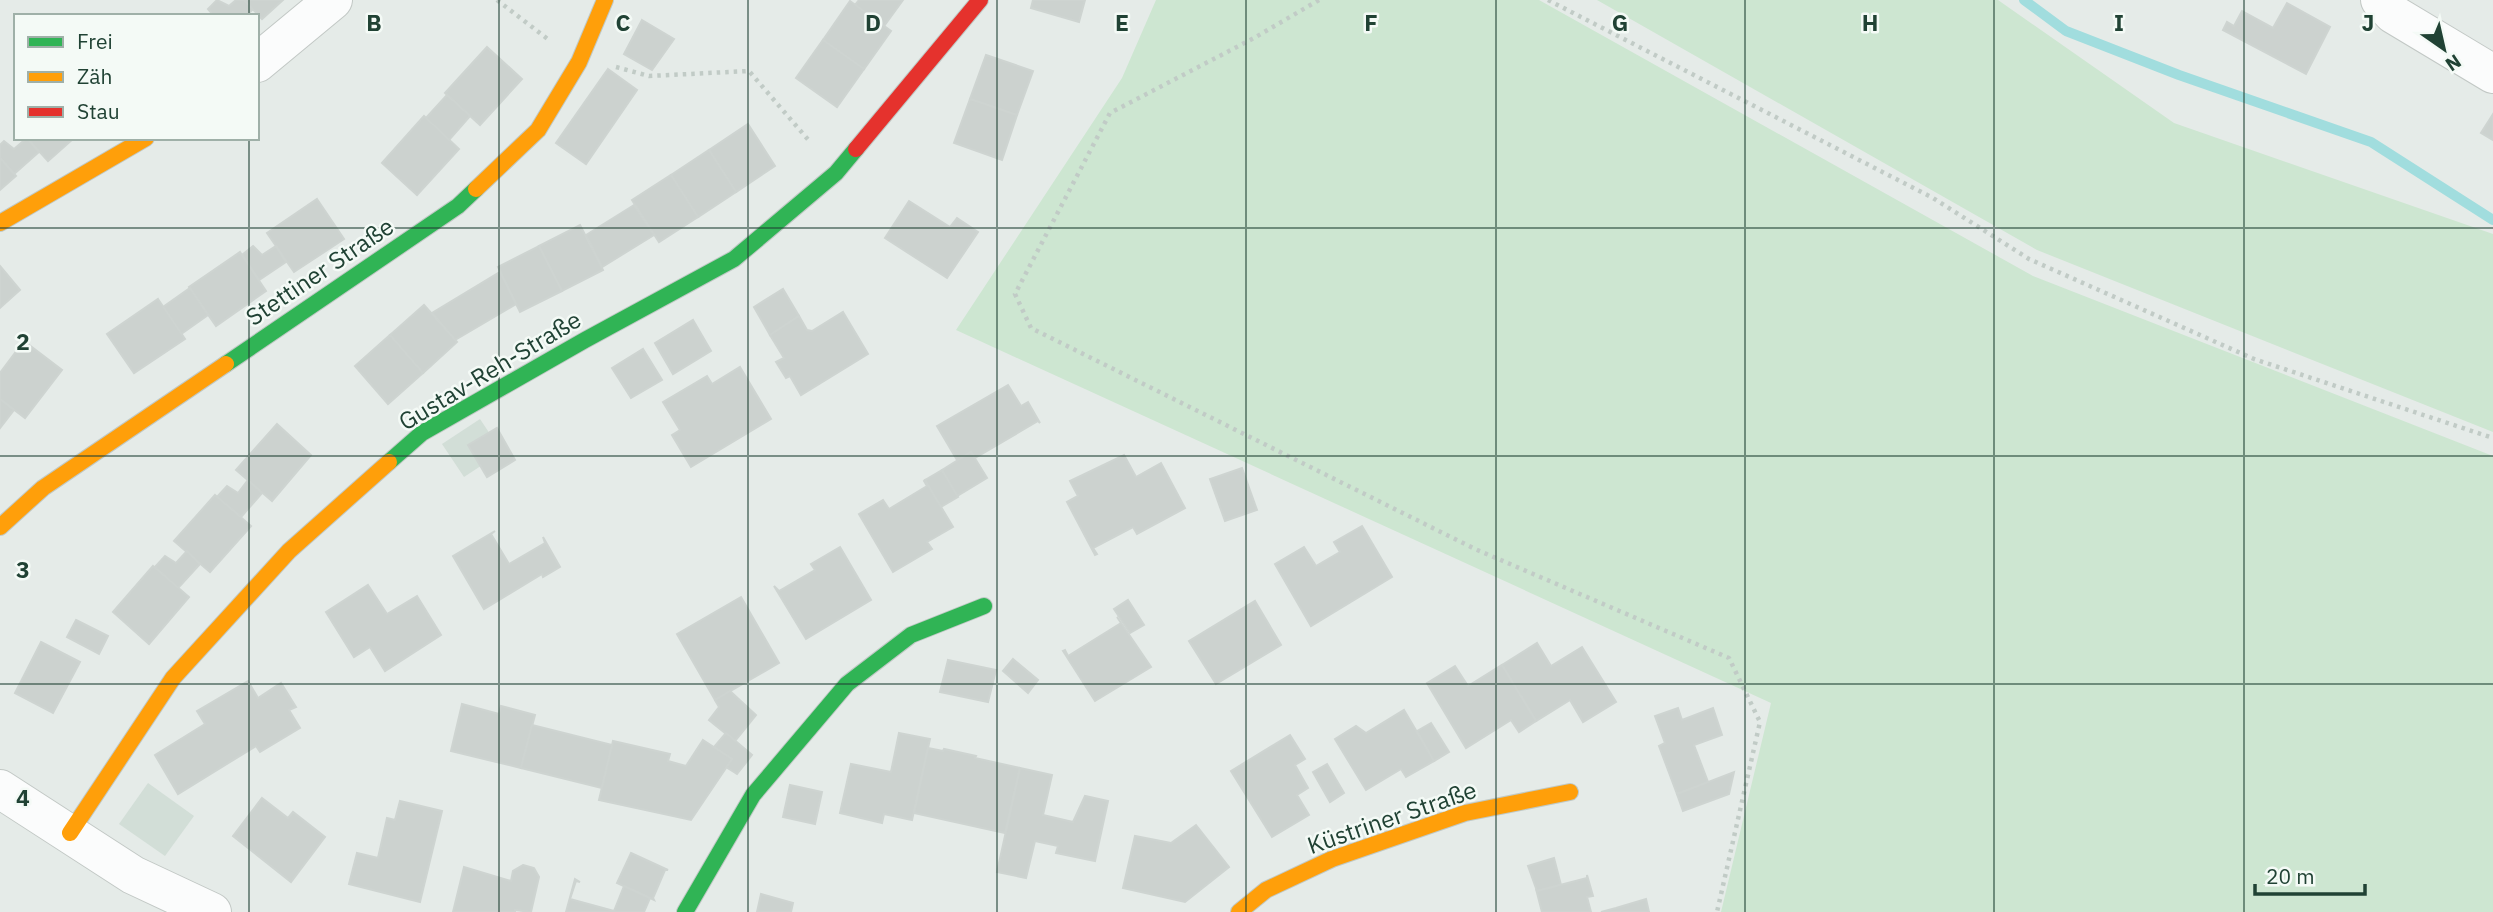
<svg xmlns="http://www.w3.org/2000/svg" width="2493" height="912" font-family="'IBM Plex Sans',sans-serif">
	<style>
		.built { fill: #d2ded7 }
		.green { fill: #cde6d1 }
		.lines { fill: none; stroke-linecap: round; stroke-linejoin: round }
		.stream { stroke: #a1ddde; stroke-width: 10 }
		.building { fill: #ccd2cf; stroke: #ced4d1; stroke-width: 2 }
		.street-casing { stroke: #c2c8c5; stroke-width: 40 }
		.fast-casing { stroke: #c0c9c5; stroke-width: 18 }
		.slow-casing { stroke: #c0c9c5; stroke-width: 18 }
		.jam-casing { stroke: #c0c9c5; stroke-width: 18 }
		.path { stroke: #c1cbc6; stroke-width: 4.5; stroke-dasharray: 3.5 5; stroke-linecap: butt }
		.street { stroke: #fbfcfc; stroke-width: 38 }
		.fast { stroke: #30b455; stroke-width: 16 }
		.slow { stroke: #ff9f0a; stroke-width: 16 }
		.jam { stroke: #e5322d; stroke-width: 16 }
		.grid { fill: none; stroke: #204234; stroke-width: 2; stroke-opacity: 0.55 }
		.labels { text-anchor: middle; stroke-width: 5; stroke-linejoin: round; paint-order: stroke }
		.street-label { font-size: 24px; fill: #204234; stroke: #f4faf6 }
		.grid-label { font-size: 23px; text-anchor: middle; font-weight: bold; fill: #204234; stroke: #f4faf6; stroke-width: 5; stroke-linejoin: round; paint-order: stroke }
	</style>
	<rect width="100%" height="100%" fill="#e5ebe8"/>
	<g class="built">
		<polygon points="480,419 502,452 464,477 442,444"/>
		<polygon points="148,783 194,816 165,856 119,824"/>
	</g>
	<g class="green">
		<polygon points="1156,0 1539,0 2033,276 2493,456 2493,912 1721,912 1771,703 956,330 1122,78"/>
		<polygon points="1597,0 1998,0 2174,123 2493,234 2493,432 2037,250"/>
	</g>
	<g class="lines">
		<polyline class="stream" points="2024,0 2066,31 2179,75 2371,142 2493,220"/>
	</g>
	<g class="building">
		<polygon points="217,0 229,6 236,0 244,0 253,9 246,16 214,16 208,9"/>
		<polygon points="244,0 283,0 262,19"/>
		<polygon points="859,0 903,0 884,26 855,5"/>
		<polygon points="1033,0 1085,0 1079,22 1031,8"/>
		<polygon points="850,1 891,31 864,69 823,40"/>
		<polygon points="2287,3 2330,27 2306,74 2223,30 2227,22 2234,26 2242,11 2273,28"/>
		<polygon points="642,20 674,39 652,70 624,54"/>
		<polygon points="823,40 864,69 837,107 796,78"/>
		<polygon points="487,47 522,79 480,125 445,93"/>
		<polygon points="986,55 1033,71 1017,115 970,99"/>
		<polygon points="608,69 637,90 586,164 556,143"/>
		<polygon points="447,95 470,116 449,140 426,118"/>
		<polygon points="970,99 1017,115 1002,160 954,143"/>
		<polygon points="2493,114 2493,140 2481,133"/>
		<polygon points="424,116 459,149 417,195 382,163"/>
		<polygon points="748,124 775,166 736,192 709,150"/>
		<polygon points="27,138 74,138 48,161"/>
		<polygon points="27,138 39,152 14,174 0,158 0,145 4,141 14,149"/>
		<polygon points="709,150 736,192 698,217 671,175"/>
		<polygon points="0,158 16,176 0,190"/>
		<polygon points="671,175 698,217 659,242 632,200"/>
		<polygon points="317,199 344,239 294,272 267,233"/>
		<polygon points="909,201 950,227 957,218 978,232 947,278 885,238"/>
		<polygon points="634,205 654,235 602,267 586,235"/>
		<polygon points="580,225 603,270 562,291 539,246"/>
		<polygon points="253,246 262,255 276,246 286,262 259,280 242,255"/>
		<polygon points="539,246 562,291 520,312 498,267"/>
		<polygon points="240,252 266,291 216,326 189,287"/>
		<polygon points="0,266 20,290 0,308"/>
		<polygon points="500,272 516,304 455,340 432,313"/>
		<polygon points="190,288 208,315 181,334 163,307"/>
		<polygon points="783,289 799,316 770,335 754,307"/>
		<polygon points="158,299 185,339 134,373 107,334"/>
		<polygon points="424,305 457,342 423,373 390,335"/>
		<polygon points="843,312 868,354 801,395 790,376 786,378 776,362 784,358 770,335 799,316 807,330 812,331"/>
		<polygon points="693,320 711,351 673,374 655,343"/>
		<polygon points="390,335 423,373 388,404 355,366"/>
		<polygon points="24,341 62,370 25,418 0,399 0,373"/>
		<polygon points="643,349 662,380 631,398 612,368"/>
		<polygon points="740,367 771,419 691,467 672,435 680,430 663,402 707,376 712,384"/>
		<polygon points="1008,385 1021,406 1028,402 1040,423 1038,421 975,458 971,452 957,460 937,426"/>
		<polygon points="0,399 14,410 0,428"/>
		<polygon points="277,424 311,455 272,501 236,470"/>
		<polygon points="497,428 515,460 487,477 468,445"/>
		<polygon points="971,452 987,478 957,496 942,470"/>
		<polygon points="1124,455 1136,477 1161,463 1185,508 1137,534 1133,527 1093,548 1097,554 1095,555 1067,502 1078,496 1070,481"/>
		<polygon points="1242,468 1257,510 1225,521 1210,479"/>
		<polygon points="942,470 958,497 941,507 925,480"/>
		<polygon points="248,480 262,493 241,517 217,497 227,486 238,493"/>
		<polygon points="925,480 953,527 927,542 932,549 893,572 859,514 883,500 889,509 927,486 924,481"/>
		<polygon points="215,495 251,526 210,572 174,541"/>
		<polygon points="1362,526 1392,577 1311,626 1275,564 1304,547 1316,566 1340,552 1334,542"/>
		<polygon points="495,531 491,534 509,564 545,543 543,537 560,567 543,577 542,574 484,609 453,556"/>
		<polygon points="840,547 871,600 806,639 774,586 779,591 815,570 811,564"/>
		<polygon points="187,551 200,564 178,588 155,567 165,556 176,563"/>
		<polygon points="153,566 189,597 149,644 113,612"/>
		<polygon points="368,585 387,614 417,596 441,635 385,671 370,647 354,657 326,612"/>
		<polygon points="741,597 779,663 715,700 677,634"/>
		<polygon points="1128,600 1144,625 1130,633 1114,609"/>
		<polygon points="1255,601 1281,645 1216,684 1189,641"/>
		<polygon points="1117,617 1151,667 1095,701 1063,651 1065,650 1068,656 1121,623"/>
		<polygon points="76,620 108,636 99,654 67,637"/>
		<polygon points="41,642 80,662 53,713 15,693"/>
		<polygon points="1537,643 1551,666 1582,647 1616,702 1583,722 1570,700 1536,721 1502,665"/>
		<polygon points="1013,659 1038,680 1028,693 1003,671"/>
		<polygon points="948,660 996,670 988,702 940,692"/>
		<polygon points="1502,665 1536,721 1519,732 1511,720 1466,748 1427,683 1455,666 1468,686"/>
		<polygon points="248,681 258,698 281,683 296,707 289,710 300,728 260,752 256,746 178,794 155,755 205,724 197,711"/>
		<polygon points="730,691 756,715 735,741 709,720 719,707 715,700"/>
		<polygon points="462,704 499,714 501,706 535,715 521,768 451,751"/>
		<polygon points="1678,708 1682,720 1713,708 1722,735 1694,745 1708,782 1677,794 1659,746 1665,743 1655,716"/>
		<polygon points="1404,710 1434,761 1406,777 1401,769 1366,790 1335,739 1356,726 1366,733"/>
		<polygon points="1431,723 1449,752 1434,761 1417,731"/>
		<polygon points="532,725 612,745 602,788 521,768"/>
		<polygon points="726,733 752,755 737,774 726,767 732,759 714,747"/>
		<polygon points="899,733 930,739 912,820 884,814 882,823 840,813 851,764 891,772"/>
		<polygon points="1290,735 1305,759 1295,765 1308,788 1297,795 1309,815 1272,837 1231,771"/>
		<polygon points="703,740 732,759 691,820 599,800 613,741 670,754 668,761 686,766"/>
		<polygon points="928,748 943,751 944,749 976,756 975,758 1020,768 1005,833 914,813"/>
		<polygon points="1327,764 1344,793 1330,802 1313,772"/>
		<polygon points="1020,768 1052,775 1043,815 1073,822 1085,796 1108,801 1095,861 1056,853 1058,846 1035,841 1026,878 997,872"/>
		<polygon points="1734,772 1729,794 1683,811 1677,794"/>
		<polygon points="790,785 822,792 815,824 783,817"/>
		<polygon points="262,798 288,818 293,812 325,837 291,882 233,836"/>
		<polygon points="400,801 442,811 420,902 349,884 357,853 378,858 387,818 395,820"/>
		<polygon points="1196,825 1229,867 1185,902 1123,888 1135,836 1171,843"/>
		<polygon points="631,853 668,870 665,870 653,898 654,900 617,883"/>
		<polygon points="1554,858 1561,885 1537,891 1528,866"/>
		<polygon points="523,865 534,868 539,877 531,912 515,910 515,912 453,912 464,867 511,881 513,871"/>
		<polygon points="1587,875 1593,896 1587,897 1591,912 1542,912 1536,889 1537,891 1587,878"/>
		<polygon points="575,879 580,882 576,881 570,899 614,911 624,886 650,898 644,912 566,912"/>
		<polygon points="761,894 793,903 791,912 757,912"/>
		<polygon points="1646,899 1649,912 1601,912 1616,908"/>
	</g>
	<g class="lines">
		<g class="street-casing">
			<g id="street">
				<polyline points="2380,0 2393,14 2493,74"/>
				<polyline points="257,63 333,0"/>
				<polyline points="0,789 133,875 212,912"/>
			</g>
		</g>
		<g class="fast-casing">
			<g id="fast">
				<polyline points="226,364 458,206 476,189"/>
				<polyline points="389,462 422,433 585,340 734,259 836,173 856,149"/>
				<polyline points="685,912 753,795 847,684 911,635 984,606"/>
			</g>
		</g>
		<g class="slow-casing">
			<g id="slow">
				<polyline points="476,189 538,130 579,62 605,0"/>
				<polyline points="0,223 146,138"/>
				<polyline points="0,527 43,488 226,364"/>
				<polyline points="70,833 173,678 289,551 389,462"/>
				<polyline points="1239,912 1266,890 1332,859 1465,813 1570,792"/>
			</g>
		</g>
		<g class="jam-casing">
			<polyline id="jam" points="856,149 980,0"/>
		</g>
		<g class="path">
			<polyline points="497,0 549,40"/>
			<polyline points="1319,0 1254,38 1110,113 1015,294 1031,328 1475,549 1729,658 1760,722 1717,912"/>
			<polyline points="1548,0 1933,198 2029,259 2254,359 2493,438"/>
			<polyline points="616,67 649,76 749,71 811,143"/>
		</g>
		<use href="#street" class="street"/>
		<use href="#fast" class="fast"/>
		<use href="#slow" class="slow"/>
		<use href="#jam" class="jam"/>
	</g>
	<path class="grid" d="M249,0V16M499,0V912M748,0V912M997,0V912M1246,0V912M1496,0V912M1745,0V912M1994,0V912M2244,0V912M249,138V912M0,228H2493M0,456H2493M0,684H2493"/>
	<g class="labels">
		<g class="street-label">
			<text transform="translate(320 272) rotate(-34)" y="8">Stettiner Straße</text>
			<text transform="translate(490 371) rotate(-31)" y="8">Gustav-Reh-Straße</text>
			<text transform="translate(1392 818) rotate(-19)" y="8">Küstriner Straße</text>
		</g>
	</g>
	<g class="grid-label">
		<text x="374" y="31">B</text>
		<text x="623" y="31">C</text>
		<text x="873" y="31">D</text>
		<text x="1122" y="31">E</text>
		<text x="1371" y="31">F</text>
		<text x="1620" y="31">G</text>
		<text x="1870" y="31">H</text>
		<text x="2119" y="31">I</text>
		<text x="2368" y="31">J</text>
		<text x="23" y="350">2</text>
		<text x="23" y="578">3</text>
		<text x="23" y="806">4</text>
	</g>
	<rect x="14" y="14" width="245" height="126" fill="#f4faf6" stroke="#9fb0a8" stroke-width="2"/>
	<rect x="28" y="37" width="35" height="10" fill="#30b455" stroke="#9fb0a8" stroke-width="2"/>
	<text x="77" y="49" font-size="21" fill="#204234">Frei</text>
	<rect x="28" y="72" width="35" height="10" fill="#ff9f0a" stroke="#9fb0a8" stroke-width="2"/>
	<text x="77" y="84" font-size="21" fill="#204234">Zäh</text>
	<rect x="28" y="107" width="35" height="10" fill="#e5322d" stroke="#9fb0a8" stroke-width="2"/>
	<text x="77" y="119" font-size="21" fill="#204234">Stau</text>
	<g transform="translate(2444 49) rotate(146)" stroke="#f4faf6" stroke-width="5" paint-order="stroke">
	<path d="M0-5L12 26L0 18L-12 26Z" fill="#204234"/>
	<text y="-10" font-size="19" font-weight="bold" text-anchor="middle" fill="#204234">N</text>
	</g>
	<path d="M2255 884v10h110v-10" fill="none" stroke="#204234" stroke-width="3.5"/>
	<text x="2266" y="884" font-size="21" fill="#204234" stroke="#f4faf6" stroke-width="5" paint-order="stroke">20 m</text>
</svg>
